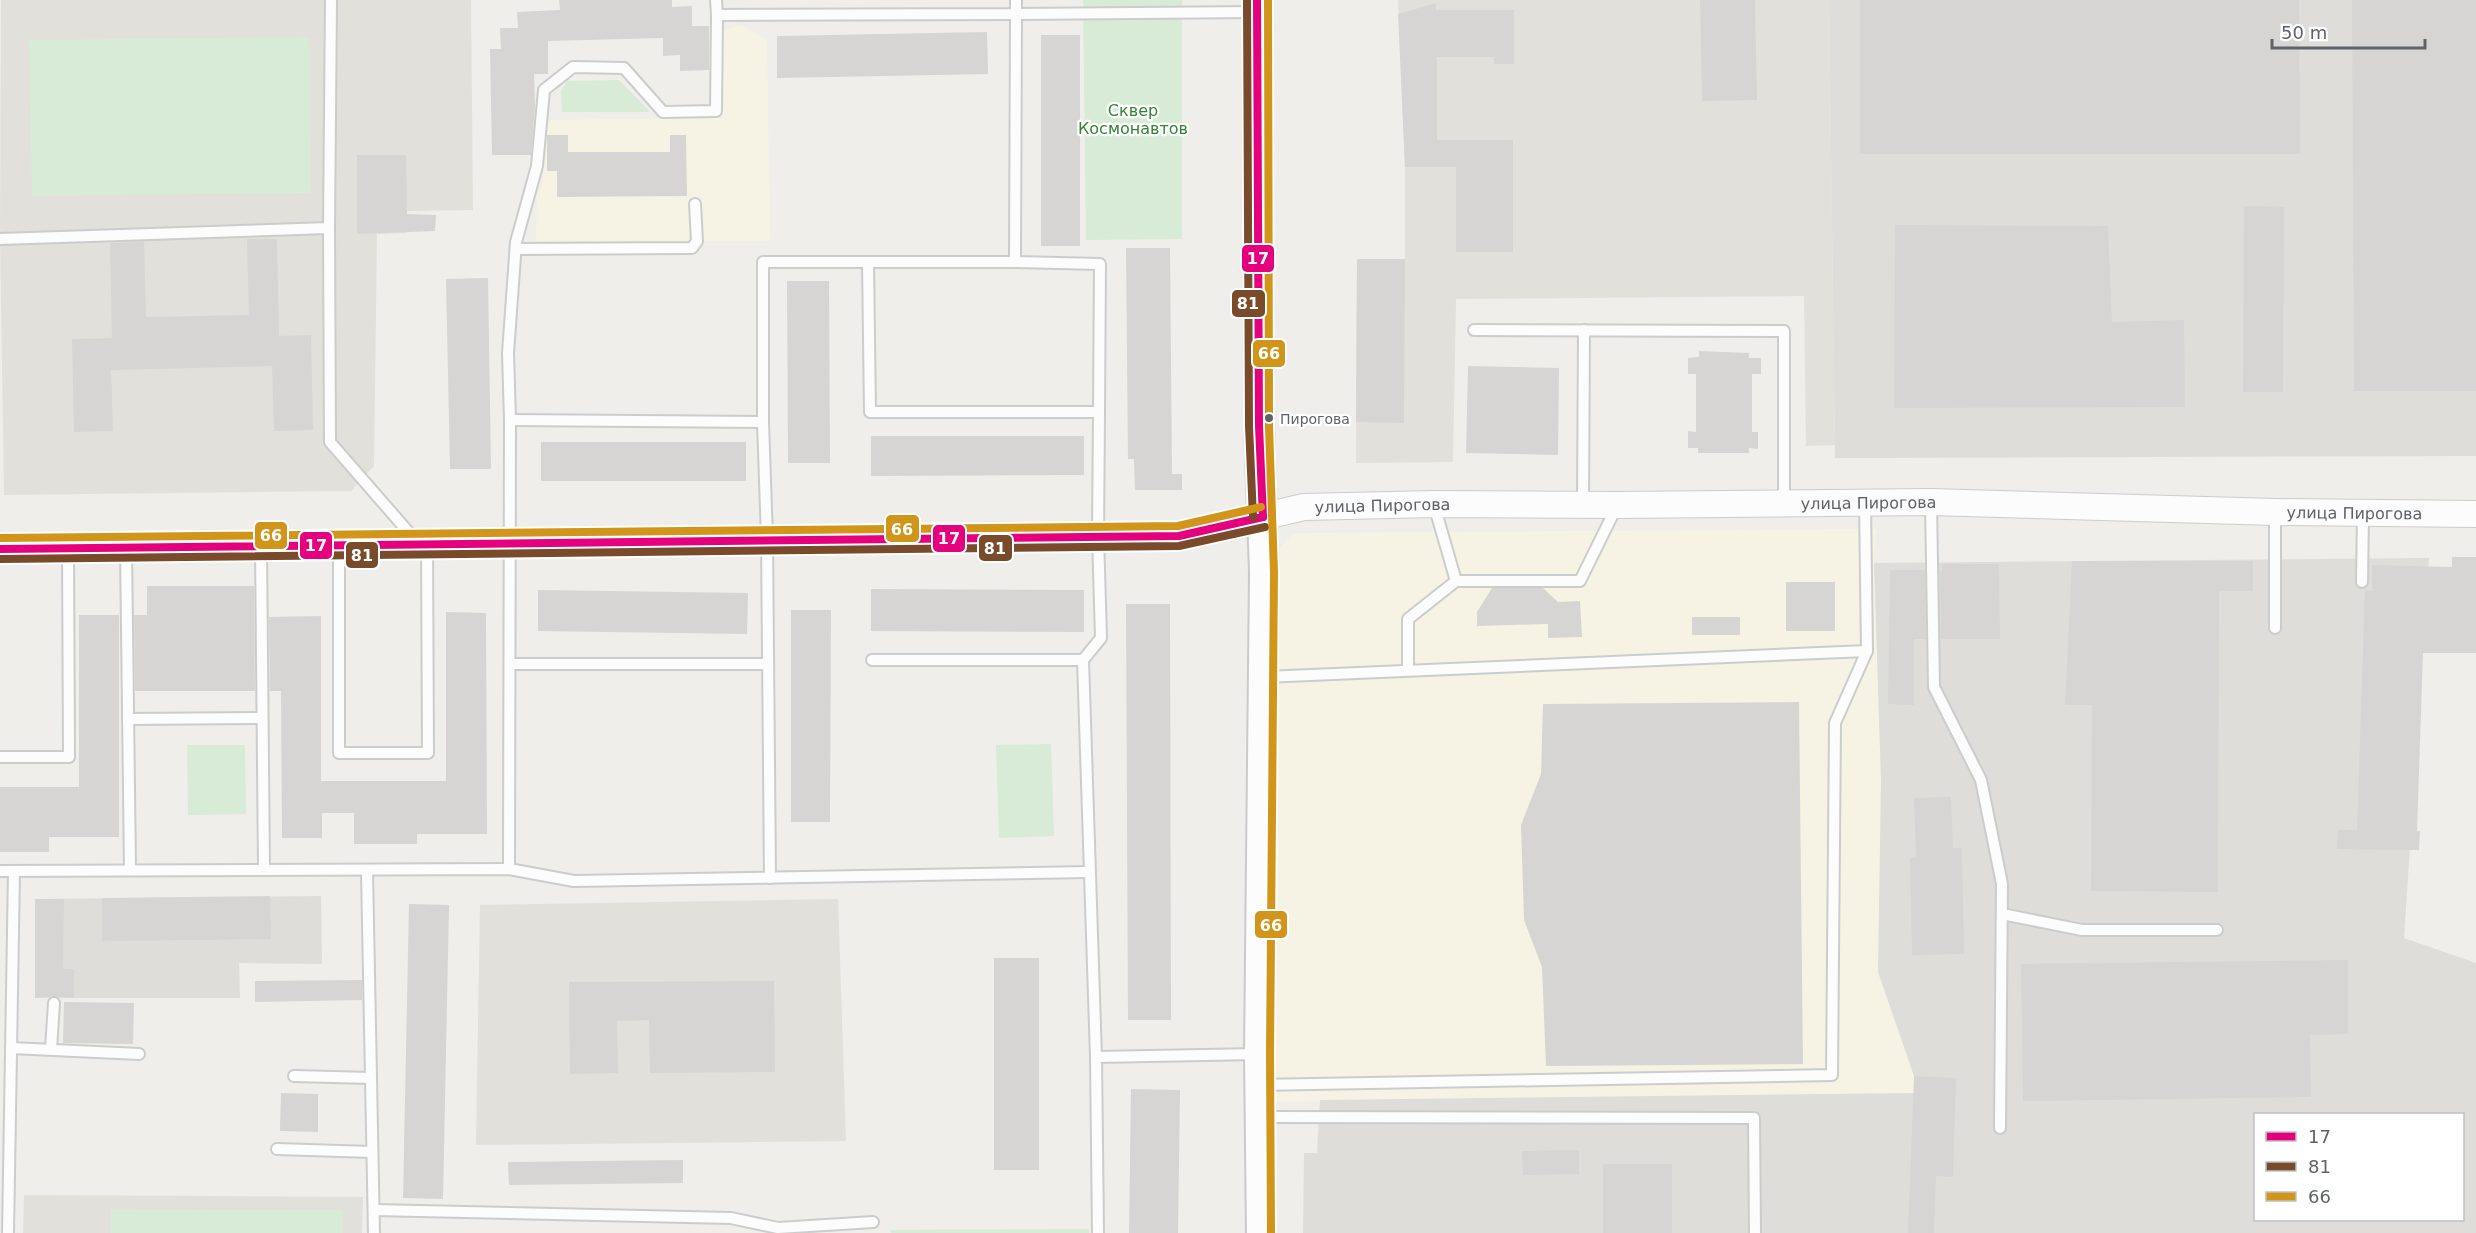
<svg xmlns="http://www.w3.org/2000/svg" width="2476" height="1233" font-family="'DejaVu Sans',sans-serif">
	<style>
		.commercial { fill: #f7f3e4 }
		.industrial { fill: #dfddda; fill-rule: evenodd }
		.education { fill: #e2e0da }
		.green { fill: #d8ebd6 }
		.building { fill: #d6d5d3 }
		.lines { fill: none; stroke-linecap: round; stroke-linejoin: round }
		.service-casing { stroke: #cbcccc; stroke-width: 14 }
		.tertiary-casing { stroke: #cbcccc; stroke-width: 28 }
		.secondary-casing { stroke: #cacacb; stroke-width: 32 }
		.service { stroke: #fdfcfc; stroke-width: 10 }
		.tertiary { stroke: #fdfcfc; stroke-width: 26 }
		.secondary { stroke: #fdfcfc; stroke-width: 28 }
		.bus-1-casing { stroke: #fff; stroke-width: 12 }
		.bus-2-casing { stroke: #fff; stroke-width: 12 }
		.bus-3-casing { stroke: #fff; stroke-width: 12 }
		.bus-1 { stroke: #e5007d; stroke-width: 8 }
		.bus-2 { stroke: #7a4b2a; stroke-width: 8 }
		.bus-3 { stroke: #d1951a; stroke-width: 8 }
		.bus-dot { fill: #5f6368; stroke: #fff; stroke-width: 2 }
		.labels { text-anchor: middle; stroke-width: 4.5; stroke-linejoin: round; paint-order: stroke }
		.bus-label { font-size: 14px; fill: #5f6368; stroke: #fff; text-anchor: start }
		.park-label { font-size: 16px; fill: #348238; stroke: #fff }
		.street-label { font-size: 16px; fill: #5f6368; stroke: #fff }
		.line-badge { stroke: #fff; stroke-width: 2 }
		.badge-label { font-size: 16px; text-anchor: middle; font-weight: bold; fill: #fff }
	</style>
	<rect width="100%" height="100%" fill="#efeeea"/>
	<g class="commercial">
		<polygon points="742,25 767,41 770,241 536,241 537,194 542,187 545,130 550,120 721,118 723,30"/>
		<polygon points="1876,529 1874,563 1881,781 1878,972 1914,1076 1914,1094 1275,1102 1273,554 1295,533"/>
	</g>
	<g class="industrial">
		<polygon points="1829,0 2476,0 2476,456 1835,458"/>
		<path d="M2429,558L2404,938L2476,963V1233H1303L1304,1153H1317L1320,1100L1914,1093V1076L1878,972L1881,781L1874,563ZM2256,1114H2462V1220H2256Z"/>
		<polygon points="321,896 322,964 239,963 240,998 35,998 35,899"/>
	</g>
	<g class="education">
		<polygon points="1,0 471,0 473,210 407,211 407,233 377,234 374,466 351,491 4,495 0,236"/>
		<polygon points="1398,0 1829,0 1835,445 1806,446 1804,296 1456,299 1453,462 1356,463 1357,259 1405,259 1405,167"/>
		<polygon points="838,899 846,1141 476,1145 480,905"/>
		<polygon points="24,1195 363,1197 362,1233 23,1233"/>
	</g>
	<g class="green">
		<polygon points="1083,0 1182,0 1182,239 1086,240"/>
		<polygon points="309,37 311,193 32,196 29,40"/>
		<polygon points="619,80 650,112 562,112 561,91 567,81"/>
		<polygon points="1051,744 1054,836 999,838 996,745"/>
		<polygon points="187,745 245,745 246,814 188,815"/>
		<polygon points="111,1209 343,1210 343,1233 111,1233"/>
		<polygon points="1089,1229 1089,1233 891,1233 891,1230"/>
	</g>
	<g class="building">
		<polygon points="559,0 672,0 672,7 692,6 692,26 709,26 709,70 680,71 680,55 663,56 663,38 548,41 548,74 534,74 535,106 531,155 492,155 490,49 501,49 500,28 518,28 517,12 560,10"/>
		<polygon points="1700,0 1755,0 1757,100 1702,101"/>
		<polygon points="1860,0 2299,0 2300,154 1860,154"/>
		<polygon points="2352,0 2476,0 2476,391 2354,391"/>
		<polygon points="1436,3 1436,10 1514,10 1514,64 1494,64 1494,57 1437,57 1437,140 1513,140 1513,252 1456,252 1456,167 1405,167 1398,14"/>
		<polygon points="987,32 988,74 777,78 777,36"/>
		<rect x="1041" y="35" width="39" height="211"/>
		<polygon points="547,135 568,135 568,152 670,152 670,135 686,135 687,196 557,197 557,171 547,171"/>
		<polygon points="357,155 406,155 407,214 436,215 435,231 357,234"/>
		<polygon points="2244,206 2284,207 2283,392 2243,392"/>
		<polygon points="1895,225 2108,226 2112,322 2184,320 2185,407 1894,408"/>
		<polygon points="247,239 277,239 279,336 311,335 313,430 274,431 272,366 111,370 113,431 74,432 72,339 112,338 110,243 144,242 146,317 249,315"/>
		<polygon points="1126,248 1170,248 1172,474 1182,474 1182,490 1135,490 1134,459 1128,459"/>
		<polygon points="1357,259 1405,259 1404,423 1356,422"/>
		<polygon points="488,278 491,469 450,469 446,279"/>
		<polygon points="787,281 829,281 830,463 788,463"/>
		<polygon points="1699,351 1749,353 1749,358 1761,358 1761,374 1752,374 1752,432 1758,432 1758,449 1749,448 1749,453 1698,453 1698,448 1688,448 1688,431 1696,432 1696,374 1688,374 1688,358 1699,357"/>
		<polygon points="1468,366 1559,368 1558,455 1466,453"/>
		<polygon points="871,436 1084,436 1084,475 871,476"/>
		<rect x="541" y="442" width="205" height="39"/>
		<polygon points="2452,557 2476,557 2476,653 2423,653 2417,831 2420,831 2419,850 2337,849 2338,830 2357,830 2365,590 2372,591 2372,565 2452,567"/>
		<polygon points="2072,561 2253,561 2253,591 2219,591 2218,892 2091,891 2092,705 2065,705"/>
		<polygon points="1942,564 1999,564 2000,639 1941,639 1940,571 1942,571"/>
		<polygon points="1890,570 1925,570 1926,639 1914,639 1914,705 1888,704"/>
		<rect x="1786" y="582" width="49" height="49"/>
		<polygon points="147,586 254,586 255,691 135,691 134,615 147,615"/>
		<polygon points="1492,588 1543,588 1558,602 1580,601 1582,637 1548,638 1548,624 1477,626 1477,612"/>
		<polygon points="871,589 1084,590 1084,632 871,631"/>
		<polygon points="538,590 748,593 747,634 538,631"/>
		<polygon points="1126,604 1170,604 1171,1020 1128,1020"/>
		<polygon points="791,610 831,610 830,822 791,822"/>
		<polygon points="446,612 486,613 487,834 417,834 417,844 354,844 354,813 322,813 322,838 282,838 281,691 270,691 269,617 321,616 321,781 446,781"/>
		<polygon points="79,615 119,615 119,837 49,837 49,852 0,852 0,787 79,787"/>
		<rect x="1692" y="617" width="48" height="18"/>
		<polygon points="1799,702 1803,1064 1546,1066 1542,967 1524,920 1521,825 1541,774 1543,704"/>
		<polygon points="1951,797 1953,848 1962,848 1964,954 1912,955 1910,858 1916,857 1914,798"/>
		<polygon points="270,896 271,939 102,941 102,898"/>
		<polygon points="35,899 64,899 63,969 74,969 74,998 54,996 35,998"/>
		<polygon points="409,904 449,905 443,1199 403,1198"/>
		<rect x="994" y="958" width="45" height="212"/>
		<polygon points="2348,960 2348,1034 2310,1035 2311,1097 2023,1101 2021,964"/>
		<polygon points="362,980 362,1000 255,1002 255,981"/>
		<polygon points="774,981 775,1072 650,1073 649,1020 617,1021 618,1073 570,1074 569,982"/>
		<polygon points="64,1002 134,1003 133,1044 63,1043"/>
		<polygon points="1914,1076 1956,1078 1953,1177 1936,1176 1934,1233 1908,1233"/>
		<polygon points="1131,1089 1180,1090 1178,1233 1129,1233"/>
		<polygon points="281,1093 318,1094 318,1132 280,1131"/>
		<polygon points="1579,1150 1579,1174 1523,1175 1522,1151"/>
		<polygon points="683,1160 683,1183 509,1185 508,1162"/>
		<rect x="1603" y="1164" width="69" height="69"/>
	</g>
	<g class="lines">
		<g class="service-casing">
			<g id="service">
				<polyline points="331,0 329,228 330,442 418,543"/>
				<polyline points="716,0 717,15"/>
				<polyline points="0,239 329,228"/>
				<polyline points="516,249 692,248 697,241 695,204"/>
				<polyline points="1015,262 1100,264 1099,412"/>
				<polyline points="1474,330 1784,331 1784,503"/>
				<polyline points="510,420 763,422"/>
				<polyline points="1931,502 1934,687 1981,780 2002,884 2000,1128"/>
				<polyline points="1434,505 1456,581 1580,581 1617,506"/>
				<polyline points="1583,505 1584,330"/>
				<polyline points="2275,512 2275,628"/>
				<polyline points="261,546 264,870"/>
				<polyline points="339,546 339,753 428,753 427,544"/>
				<polyline points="126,548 130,869"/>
				<polyline points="2362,582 2363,514"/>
				<polyline points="872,660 1083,660"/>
				<polyline points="510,664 767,664"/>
				<polyline points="1408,670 1408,619 1456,581"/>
				<polyline points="1263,677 1867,651"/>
				<polyline points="128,719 262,718"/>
				<polyline points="0,757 69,757 68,548"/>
				<polyline points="509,869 510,420 508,353 516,242 537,166 544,90 573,67 624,68 663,112 716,111 717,15 1016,14 1016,0"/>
				<polyline points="0,871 509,869 574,881 1089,872"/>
				<polyline points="367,871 374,1233"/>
				<polyline points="770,878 767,539 763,422 763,262 868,262"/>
				<polyline points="2002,914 2082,930 2217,930"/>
				<polyline points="11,1048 139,1054"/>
				<polyline points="51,1049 54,1003"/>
				<polyline points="1096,1057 1258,1054"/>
				<polyline points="294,1076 371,1078"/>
				<polyline points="1259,1085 1832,1075 1835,723 1867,651 1865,503"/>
				<polyline points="1260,1117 1754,1118 1755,1233"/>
				<polyline points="277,1149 372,1152"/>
				<polyline points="374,1210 731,1218 778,1228 873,1222"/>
				<polyline points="8,1233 14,871"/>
				<polyline points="1098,1233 1096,1057 1083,660 1101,638 1098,536 1099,412 870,412 868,262 1015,262 1016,14 1256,12"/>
			</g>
		</g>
		<g class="tertiary-casing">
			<g id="tertiary">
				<path id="s1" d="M0,549L1179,536L1304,507L1434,504L1617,505L1931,502L2275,512L2476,514"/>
			</g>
		</g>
		<g class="secondary-casing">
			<polyline id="secondary" points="1257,0 1259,426 1264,572 1259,1054 1261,1233"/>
		</g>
		<use href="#service" class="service"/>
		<use href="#tertiary" class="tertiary"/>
		<use href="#secondary" class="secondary"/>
		<g class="bus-1-casing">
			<g id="bus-1">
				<polyline points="1257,0 1259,426 1263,517"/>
				<polyline points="0,549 1179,536 1263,517"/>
			</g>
		</g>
		<g class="bus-2-casing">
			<g id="bus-2">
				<polyline points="1247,0 1249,426 1253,517"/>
				<polyline points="0,559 1179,546 1265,527"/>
			</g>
		</g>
		<g class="bus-3-casing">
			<g id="bus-3">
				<polyline points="1268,0 1269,426 1274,572 1270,1054 1271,1233"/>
				<polyline points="0,538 1178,526 1261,507"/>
			</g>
		</g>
		<use href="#bus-1" class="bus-1"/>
		<use href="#bus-2" class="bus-2"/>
		<use href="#bus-3" class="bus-3"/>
	</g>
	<circle class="bus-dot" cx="1269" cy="418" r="5"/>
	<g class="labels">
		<g class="bus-label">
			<text x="1280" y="424">Пирогова</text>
		</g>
		<g class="park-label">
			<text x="1133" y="116">Сквер<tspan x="1133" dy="18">Космонавтов</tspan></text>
		</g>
		<g class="street-label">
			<text dy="6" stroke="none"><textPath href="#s1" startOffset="1872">улица Пирогова</textPath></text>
			<text dy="6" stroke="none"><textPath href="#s1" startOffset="1386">улица Пирогова</textPath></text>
			<text dy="6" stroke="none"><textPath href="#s1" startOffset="2358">улица Пирогова</textPath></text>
		</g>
	</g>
	<g class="line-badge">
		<rect x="1241" y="244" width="34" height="29" rx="6" fill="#e5007d"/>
		<rect x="1231" y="289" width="35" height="29" rx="6" fill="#7a4b2a"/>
		<rect x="1252" y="339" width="34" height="29" rx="6" fill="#d1951a"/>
		<rect x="885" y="514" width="35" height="29" rx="6" fill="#d1951a"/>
		<rect x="254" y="521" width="34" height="29" rx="6" fill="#d1951a"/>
		<rect x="932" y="524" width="34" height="29" rx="6" fill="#e5007d"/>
		<rect x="299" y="531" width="34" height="29" rx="6" fill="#e5007d"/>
		<rect x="978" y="534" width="35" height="28" rx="6" fill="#7a4b2a"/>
		<rect x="345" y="541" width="34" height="28" rx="6" fill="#7a4b2a"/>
		<rect x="1254" y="910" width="34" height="29" rx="6" fill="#d1951a"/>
	</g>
	<g class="badge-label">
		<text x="1258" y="264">17</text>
		<text x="1248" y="309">81</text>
		<text x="1269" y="359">66</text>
		<text x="902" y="535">66</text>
		<text x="271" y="541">66</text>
		<text x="949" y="544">17</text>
		<text x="316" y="551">17</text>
		<text x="995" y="554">81</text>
		<text x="362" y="561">81</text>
		<text x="1271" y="931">66</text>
	</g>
	<rect x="2254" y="1113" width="210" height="108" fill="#ffffff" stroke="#bfc1c3" stroke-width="1.5"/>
	<rect x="2266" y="1132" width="30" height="9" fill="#e5007d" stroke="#bfc1c3" stroke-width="1.5"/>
	<text x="2308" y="1143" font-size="18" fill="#5f6368">17</text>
	<rect x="2266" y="1162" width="30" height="9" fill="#7a4b2a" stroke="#bfc1c3" stroke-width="1.5"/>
	<text x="2308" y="1173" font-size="18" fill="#5f6368">81</text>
	<rect x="2266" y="1192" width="30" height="9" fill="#d1951a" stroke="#bfc1c3" stroke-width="1.5"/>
	<text x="2308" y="1203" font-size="18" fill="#5f6368">66</text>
	<path d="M2272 39v9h153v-9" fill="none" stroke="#5f6368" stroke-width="3"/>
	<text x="2281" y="39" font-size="18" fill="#5f6368" stroke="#ffffff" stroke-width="4.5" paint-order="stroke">50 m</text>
</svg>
